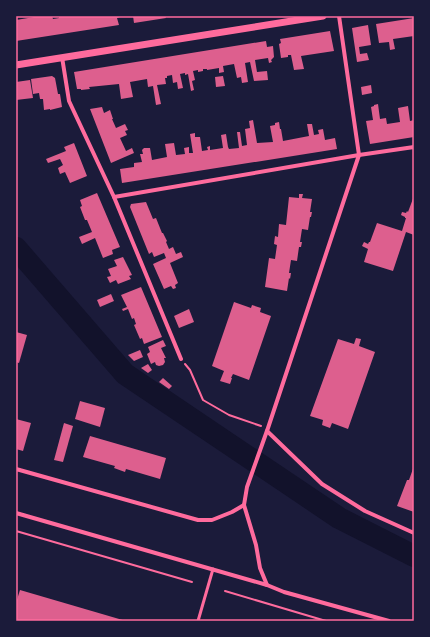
<svg xmlns="http://www.w3.org/2000/svg" width="430" height="637" font-family="'Sofia Sans Condensed',sans-serif">
	<style>
		.lines { fill: none; stroke-linecap: round; stroke-linejoin: round }
		.river { stroke: #12122b; stroke-width: 22 }
		.building { fill: #dd5f8e }
		.path { stroke: #ff6b9d; stroke-width: 2 }
		.service { stroke: #ff6b9d; stroke-width: 3 }
		.minor { stroke: #ff6b9d; stroke-width: 4 }
		.tertiary { stroke: #ff6b9d; stroke-width: 7 }
		.neatline { fill: none; stroke: #ff6b9d; stroke-width: 1.5 }
	</style>
	<rect width="100%" height="100%" fill="#1b1b3a"/>
	<g class="lines">
		<polyline class="river" points="16,248 125,374 339,518 414,556"/>
	</g>
	<g class="building">
		<polygon points="40,16 52,16 53,19 59,18 59,16 120,16 120,17 117,18 119,25 16,41 16,20"/>
		<polygon points="133,16 165,16 166,18 134,23"/>
		<polygon points="414,18 414,36 393,39 395,49 390,50 389,42 379,43 376,24"/>
		<polygon points="368,25 371,45 359,47 360,54 367,53 369,60 357,62 352,28"/>
		<polygon points="330,31 334,51 301,56 304,69 294,70 291,55 288,55 288,57 281,58 279,44 281,43 280,39"/>
		<polygon points="266,41 267,47 273,46 274,57 271,60 272,62 269,63 268,58 255,60 257,72 267,71 268,80 254,81 250,62 245,63 248,82 242,83 241,77 237,78 234,64 223,66 224,72 219,73 219,68 207,70 207,69 203,69 203,71 198,72 198,70 193,71 195,80 192,81 194,90 191,91 188,74 185,75 185,73 180,74 183,88 178,89 177,82 173,83 172,75 167,76 167,78 165,78 166,84 157,85 161,104 156,105 153,86 148,87 147,79 130,82 133,97 121,99 119,84 89,87 90,89 81,90 81,89 77,89 74,72"/>
		<polygon points="52,76 55,78 58,94 60,94 62,107 50,110 50,109 44,110 43,99 40,99 39,93 33,94 31,79"/>
		<polygon points="223,76 225,86 216,87 215,77"/>
		<polygon points="30,80 33,98 16,100 16,82"/>
		<polygon points="371,85 372,93 362,95 361,87"/>
		<polygon points="378,104 380,119 386,118 387,124 400,122 398,108 408,106 410,121 414,120 414,137 370,144 366,121 373,120 371,107 374,106 374,105"/>
		<polygon points="102,107 104,113 110,110 113,119 112,119 116,128 125,124 128,130 125,131 127,135 120,138 126,151 132,148 134,153 111,163 90,109"/>
		<polygon points="253,120 257,143 273,142 270,126 275,125 275,123 279,122 280,129 281,129 283,141 309,136 307,124 312,124 314,135 319,134 318,130 323,129 325,140 335,138 337,149 122,183 120,169 134,167 134,163 142,162 140,154 143,154 142,150 144,148 150,148 152,160 167,157 165,144 174,143 176,155 185,154 184,148 189,147 189,153 193,153 190,134 195,133 195,137 200,137 202,151 208,150 207,147 210,146 210,150 223,148 221,135 226,134 228,147 229,149 239,148 237,132 240,132 242,146 247,145 245,129 250,128 249,121"/>
		<polygon points="74,143 87,176 70,183 65,172 60,174 58,168 63,165 60,159 48,163 46,159 66,151 64,147"/>
		<polygon points="97,193 120,247 112,250 113,254 103,258 95,238 82,244 79,237 92,232 87,220 85,220 80,207 82,206 80,200"/>
		<polygon points="299,194 303,194 302,198 312,199 310,212 312,212 311,217 310,217 308,230 302,229 300,242 302,242 301,247 299,247 297,261 291,260 289,273 291,273 290,279 289,278 287,291 265,287 269,258 275,259 277,245 274,244 275,236 278,237 279,224 286,225 289,197 299,198"/>
		<polygon points="414,196 414,235 406,232 393,271 364,262 368,249 362,246 364,242 368,244 369,242 370,242 377,223 402,231 406,218 405,218 405,217 401,215 402,212 406,213 407,211 408,212"/>
		<polygon points="146,202 153,219 156,218 162,233 163,233 167,241 166,242 169,249 173,247 176,254 181,252 183,257 170,263 178,283 175,285 176,288 173,289 171,286 164,289 153,264 166,258 164,253 154,257 152,252 149,254 130,207 131,204"/>
		<polygon points="123,257 132,275 129,276 131,279 118,284 116,280 110,283 107,277 111,276 108,269 117,266 114,260"/>
		<polygon points="141,287 162,337 144,344 142,338 140,339 134,325 136,324 134,318 132,319 128,309 123,311 122,309 127,307 121,295"/>
		<polygon points="111,294 114,301 100,307 97,300"/>
		<polygon points="234,302 251,308 252,305 261,308 260,312 271,316 249,380 233,374 231,378 232,378 230,384 220,381 224,371 212,366"/>
		<polygon points="189,309 194,322 179,328 174,316"/>
		<polygon points="16,332 27,335 19,363 16,362"/>
		<polygon points="356,338 361,339 359,346 375,352 348,429 332,423 330,428 322,425 323,420 310,416 338,339 354,344"/>
		<polygon points="163,340 166,346 161,348 166,358 164,358 165,362 163,365 159,366 156,365 155,362 151,364 147,354 150,352 148,347"/>
		<polygon points="140,350 143,357 134,361 128,355"/>
		<polygon points="148,364 152,370 148,373 141,368"/>
		<polygon points="163,378 172,386 169,389 159,382"/>
		<polygon points="80,401 105,408 100,427 75,419"/>
		<polygon points="16,419 31,423 23,451 16,449"/>
		<polygon points="64,423 73,426 63,462 54,460"/>
		<polygon points="90,436 166,458 160,479 126,469 125,472 114,468 115,466 83,457"/>
		<polygon points="414,466 414,512 397,506 407,480 409,480"/>
		<polygon points="20,590 126,621 16,621 16,603"/>
	</g>
	<g class="lines">
		<g class="path">
			<polyline points="185,364 190,370 203,400 229,415 261,426"/>
			<polyline points="16,531 192,582"/>
			<polyline points="225,591 326,621"/>
		</g>
		<polyline class="service" points="198,621 213,569"/>
		<g class="minor">
			<polyline points="62,57 69,101 114,197 181,359"/>
			<polyline points="114,197 359,155 414,147"/>
			<polyline points="267,431 322,484 365,511 414,533"/>
			<polyline points="16,469 198,520 212,520 232,512 244,505"/>
			<polyline points="16,513 267,585 284,592 389,621"/>
			<polyline points="267,585 260,568 256,545 244,505 247,487 268,428 359,155 339,16"/>
		</g>
		<polyline class="tertiary" points="16,65 323,16"/>
	</g>
	<rect width="430" height="637" fill="none" stroke="#1b1b3a" stroke-width="34"/>
	<rect x="17" y="17" width="396" height="603" class="neatline"/>
</svg>
